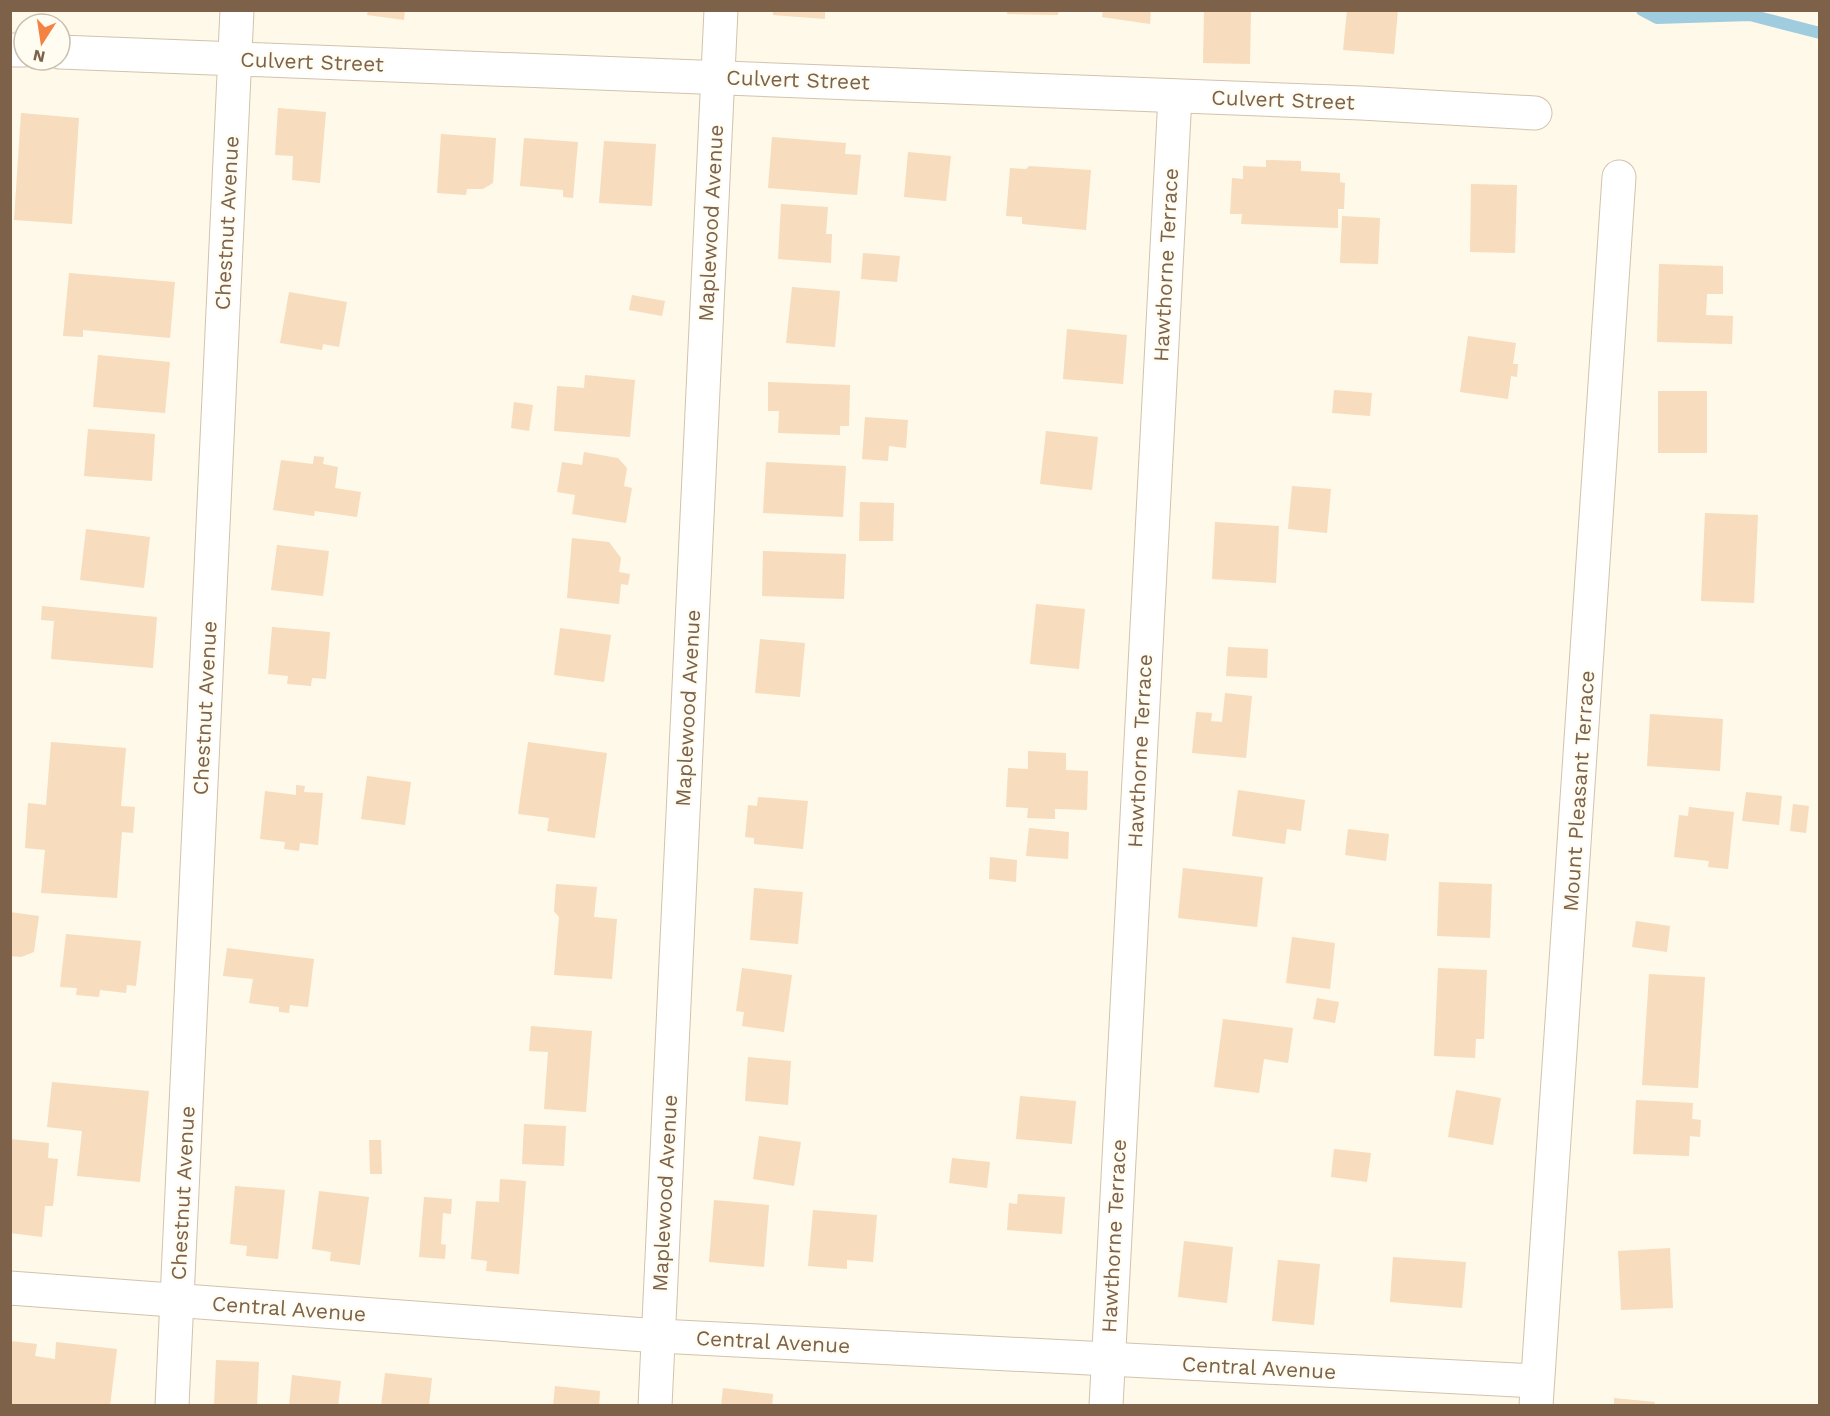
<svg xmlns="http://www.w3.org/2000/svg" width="1830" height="1416" font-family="'Work Sans',sans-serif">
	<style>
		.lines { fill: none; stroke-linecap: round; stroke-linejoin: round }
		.stream { stroke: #9fccde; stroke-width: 12 }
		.building { fill: #f7dcbe }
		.minor-casing { stroke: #d3c2ad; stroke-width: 35 }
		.minor { stroke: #fff; stroke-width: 33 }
		.labels { text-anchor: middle; stroke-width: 4.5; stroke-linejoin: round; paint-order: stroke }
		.street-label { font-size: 21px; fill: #7d6249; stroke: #fffcf2 }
	</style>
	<rect width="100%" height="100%" fill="#fef9e9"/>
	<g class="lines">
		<polyline class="stream" points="1642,10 1657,18 1750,15 1820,33"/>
	</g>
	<g class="building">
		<polygon points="368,10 405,10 404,20 367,15"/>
		<polygon points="773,10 825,10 825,19 773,15"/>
		<polygon points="1007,10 1059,10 1058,15 1007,14"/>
		<polygon points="1103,10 1151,10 1150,24 1102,17"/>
		<polygon points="1204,10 1251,10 1250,64 1203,63"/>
		<polygon points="1347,10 1398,10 1394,54 1343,50"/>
		<polygon points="278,108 326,112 320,183 292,180 293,156 275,155"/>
		<polygon points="21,113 79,118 72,224 14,220"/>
		<polygon points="441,134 496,138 493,183 483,189 467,189 466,195 437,193"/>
		<polygon points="772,137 846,143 845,154 861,155 857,195 768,188"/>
		<polygon points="524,138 578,142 573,198 563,197 563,190 520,186"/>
		<polygon points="604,141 656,144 652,206 599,203"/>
		<polygon points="908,152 951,156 946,201 904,197"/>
		<polygon points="1266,160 1301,161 1301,171 1340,173 1340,182 1345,183 1344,209 1338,209 1338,228 1241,224 1242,214 1230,214 1232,178 1243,179 1243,166 1266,167"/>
		<polygon points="1029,166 1091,170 1086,230 1022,224 1022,217 1006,216 1010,168 1026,169"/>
		<polygon points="1471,184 1517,185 1515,253 1470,252"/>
		<polygon points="781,204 828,207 826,234 832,234 831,263 778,259"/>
		<polygon points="1342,216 1380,218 1378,264 1340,263"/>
		<polygon points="863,253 900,256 897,282 861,279"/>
		<polygon points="1659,264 1723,266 1723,294 1707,294 1706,315 1733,316 1732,344 1657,342"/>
		<polygon points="69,273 175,282 170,338 83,330 83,337 63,336"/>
		<polygon points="792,287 840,291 835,347 786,343"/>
		<polygon points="289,292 347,302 339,347 323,344 322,350 280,343"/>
		<polygon points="632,295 665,301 662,316 629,310"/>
		<polygon points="1067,329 1127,335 1123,384 1063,379"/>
		<polygon points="1468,336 1516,343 1513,364 1518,364 1517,377 1511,376 1508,399 1460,392"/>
		<polygon points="98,355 170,362 165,413 93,407"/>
		<polygon points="585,375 635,380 630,437 554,431 557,386 584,388"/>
		<polygon points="768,382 850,385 849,426 840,426 840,435 778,433 779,411 768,411"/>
		<polygon points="1334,390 1372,393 1370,416 1332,413"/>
		<rect x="1658" y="391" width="49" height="62"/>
		<polygon points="514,402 533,405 529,431 511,428"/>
		<polygon points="865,417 908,420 906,448 889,446 888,461 862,459"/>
		<polygon points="88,429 155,434 152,481 84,476"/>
		<polygon points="1046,431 1098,437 1092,490 1040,484"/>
		<polygon points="584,452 618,458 627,468 624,486 632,488 626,523 572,514 575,495 557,492 562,462 582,465"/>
		<polygon points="314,456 324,457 323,464 338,467 335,488 361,492 357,517 315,511 314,516 273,510 281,460 313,464"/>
		<polygon points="766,462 846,466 843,517 763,513"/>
		<polygon points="1292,486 1331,489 1327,533 1288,529"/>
		<polygon points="860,502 894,503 893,541 859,541"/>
		<polygon points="1705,513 1758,515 1754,603 1701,601"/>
		<polygon points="1215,522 1279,526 1276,583 1212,579"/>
		<polygon points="86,529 150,537 144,588 80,580"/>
		<polygon points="572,538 609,542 621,558 619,572 630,574 628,585 621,584 619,604 567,598"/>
		<polygon points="277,545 329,551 323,596 271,590"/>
		<polygon points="763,551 846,554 844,599 762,596"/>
		<polygon points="1036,604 1085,609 1079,669 1030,664"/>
		<polygon points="42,606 157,617 153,668 51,659 54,621 41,620"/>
		<polygon points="272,627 330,632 326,679 312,678 311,686 287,684 288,676 268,674"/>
		<polygon points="560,628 611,635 604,682 554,675"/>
		<polygon points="760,639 805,643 800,697 755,693"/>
		<polygon points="1228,647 1268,649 1267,678 1226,676"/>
		<polygon points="1225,693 1252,696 1246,758 1192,753 1196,712 1212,713 1211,721 1222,722"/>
		<polygon points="1650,714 1723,719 1720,771 1647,766"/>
		<polygon points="51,742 126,748 121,806 135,807 133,833 122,832 117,898 41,893 45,850 25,848 28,803 46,805"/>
		<polygon points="528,742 607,753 595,838 547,831 549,818 518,814"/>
		<polygon points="1028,751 1066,753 1066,770 1088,771 1087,810 1055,809 1055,819 1027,818 1028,808 1006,807 1008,768 1028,769"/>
		<polygon points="367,776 411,782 405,825 361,819"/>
		<polygon points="296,785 305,786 304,792 323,793 318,845 300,843 299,851 284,849 285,842 260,839 265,791 296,795"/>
		<polygon points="1238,790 1305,800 1301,831 1287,829 1285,844 1232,836"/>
		<polygon points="1746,792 1782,796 1779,825 1742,821"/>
		<polygon points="758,797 808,801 803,849 754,844 754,838 745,837 748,805 757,806"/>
		<polygon points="1793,804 1809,806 1806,833 1790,831"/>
		<polygon points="1689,807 1734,812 1728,869 1708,867 1709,861 1674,857 1679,815 1688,816"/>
		<polygon points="1029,828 1069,832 1068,859 1026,856"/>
		<polygon points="1348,829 1389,834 1386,861 1345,855"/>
		<polygon points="990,857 1017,860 1016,882 989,879"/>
		<polygon points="1183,868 1263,877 1257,927 1178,918"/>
		<polygon points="1439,882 1492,884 1490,938 1437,936"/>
		<polygon points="556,884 597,887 594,917 617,919 612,979 554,975 559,917 554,911"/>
		<polygon points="754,888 803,892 798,944 750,940"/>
		<polygon points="10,912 39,916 34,952 21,957 10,956"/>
		<polygon points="1636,921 1670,926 1667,952 1632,947"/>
		<polygon points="66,934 141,941 136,986 127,985 126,993 100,990 99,997 76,995 77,988 60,987"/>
		<polygon points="1292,937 1335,943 1330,989 1286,983"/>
		<polygon points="227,948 314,959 308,1007 290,1005 289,1013 279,1012 279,1007 249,1003 253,979 223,976"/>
		<polygon points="742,968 792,975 784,1032 742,1026 744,1012 736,1011"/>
		<polygon points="1438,968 1487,970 1484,1039 1476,1039 1475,1058 1434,1056"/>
		<polygon points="1649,974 1705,977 1698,1088 1642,1085"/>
		<polygon points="1317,998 1339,1002 1335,1023 1313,1019"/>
		<polygon points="1223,1019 1293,1028 1288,1063 1264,1059 1259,1093 1214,1087"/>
		<polygon points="531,1026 592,1031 586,1112 544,1109 548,1052 529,1051"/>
		<polygon points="748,1057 791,1061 788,1105 745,1101"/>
		<polygon points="52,1082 149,1091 140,1182 77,1176 82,1131 47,1127"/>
		<polygon points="1456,1090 1501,1098 1493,1145 1448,1137"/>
		<polygon points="1020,1096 1076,1101 1072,1144 1016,1139"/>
		<polygon points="1636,1100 1693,1103 1692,1119 1701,1120 1700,1137 1690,1136 1689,1156 1633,1154"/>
		<polygon points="524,1124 566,1126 564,1166 522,1164"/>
		<polygon points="759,1136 801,1142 794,1186 753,1179"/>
		<polygon points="10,1139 49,1143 48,1158 58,1159 53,1206 45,1206 42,1237 10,1233"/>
		<polygon points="369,1140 381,1140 382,1174 370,1174"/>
		<polygon points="1334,1149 1371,1153 1367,1182 1331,1177"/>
		<polygon points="952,1158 990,1162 987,1188 949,1183"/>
		<polygon points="500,1179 526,1181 519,1274 486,1271 487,1261 471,1259 476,1201 499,1202"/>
		<polygon points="235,1186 285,1190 278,1259 246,1256 247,1246 230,1244"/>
		<polygon points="319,1191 369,1197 360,1265 330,1261 331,1252 312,1249"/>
		<polygon points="1018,1194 1065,1197 1062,1234 1007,1230 1009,1203 1017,1204"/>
		<polygon points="424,1197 452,1199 451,1214 443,1213 441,1244 446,1245 445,1259 419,1257"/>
		<polygon points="714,1200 769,1205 764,1267 709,1262"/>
		<polygon points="813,1210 877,1215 873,1262 847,1260 847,1269 808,1266"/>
		<polygon points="1184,1241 1233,1247 1227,1303 1178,1297"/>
		<polygon points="1670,1248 1673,1308 1621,1310 1618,1251"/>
		<polygon points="1393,1257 1466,1262 1462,1308 1390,1302"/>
		<polygon points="1278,1260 1320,1264 1314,1325 1272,1321"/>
		<polygon points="10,1341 37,1344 35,1356 55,1359 56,1342 117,1349 110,1406 10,1406"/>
		<polygon points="216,1360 259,1362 257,1406 214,1406"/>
		<polygon points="385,1373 432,1378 429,1406 381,1406"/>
		<polygon points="292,1375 341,1381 338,1406 289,1406"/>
		<polygon points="555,1386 600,1391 599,1406 553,1406"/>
		<polygon points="723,1388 773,1394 772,1406 721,1406"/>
		<polygon points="1614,1398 1655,1402 1654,1406 1614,1406"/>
	</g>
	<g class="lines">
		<g class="minor-casing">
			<g id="minor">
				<polyline points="10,50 24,50"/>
				<polyline points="60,52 1361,103 1535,113"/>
				<polyline points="10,1288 659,1336 1537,1381"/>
				<polyline points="172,1406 237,10"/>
				<polyline points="655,1406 721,10"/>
				<polyline points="1106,1406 1175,96"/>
				<polyline points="1536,1406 1619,177"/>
			</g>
		</g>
		<use href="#minor" class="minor"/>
	</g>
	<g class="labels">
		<g class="street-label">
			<text transform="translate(312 62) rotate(2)" y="7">Culvert Street</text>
			<text transform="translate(798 80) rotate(2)" y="7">Culvert Street</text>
			<text transform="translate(1283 100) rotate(2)" y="7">Culvert Street</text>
			<text transform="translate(227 223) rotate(-87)" y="7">Chestnut Avenue</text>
			<text transform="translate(711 223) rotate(-87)" y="7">Maplewood Avenue</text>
			<text transform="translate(1166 265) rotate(-87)" y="7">Hawthorne Terrace</text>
			<text transform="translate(205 708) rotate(-87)" y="7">Chestnut Avenue</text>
			<text transform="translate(688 708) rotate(-87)" y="7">Maplewood Avenue</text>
			<text transform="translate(1140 751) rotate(-87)" y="7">Hawthorne Terrace</text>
			<text transform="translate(1579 791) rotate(-86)" y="7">Mount Pleasant Terrace</text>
			<text transform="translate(183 1193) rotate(-87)" y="7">Chestnut Avenue</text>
			<text transform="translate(665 1193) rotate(-87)" y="7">Maplewood Avenue</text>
			<text transform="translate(1114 1236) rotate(-87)" y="7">Hawthorne Terrace</text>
			<text transform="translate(289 1309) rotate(4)" y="7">Central Avenue</text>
			<text transform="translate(773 1342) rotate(3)" y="7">Central Avenue</text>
			<text transform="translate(1259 1368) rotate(3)" y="7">Central Avenue</text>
		</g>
	</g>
	<rect width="1830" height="1416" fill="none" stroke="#7d6249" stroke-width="24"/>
	<g transform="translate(42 42) rotate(192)"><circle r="28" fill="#fffcf2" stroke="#cbbeae" stroke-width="1.5"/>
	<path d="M0-4.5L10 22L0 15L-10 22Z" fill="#f48243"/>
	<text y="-9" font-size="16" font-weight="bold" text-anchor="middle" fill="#7d6249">N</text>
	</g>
</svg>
